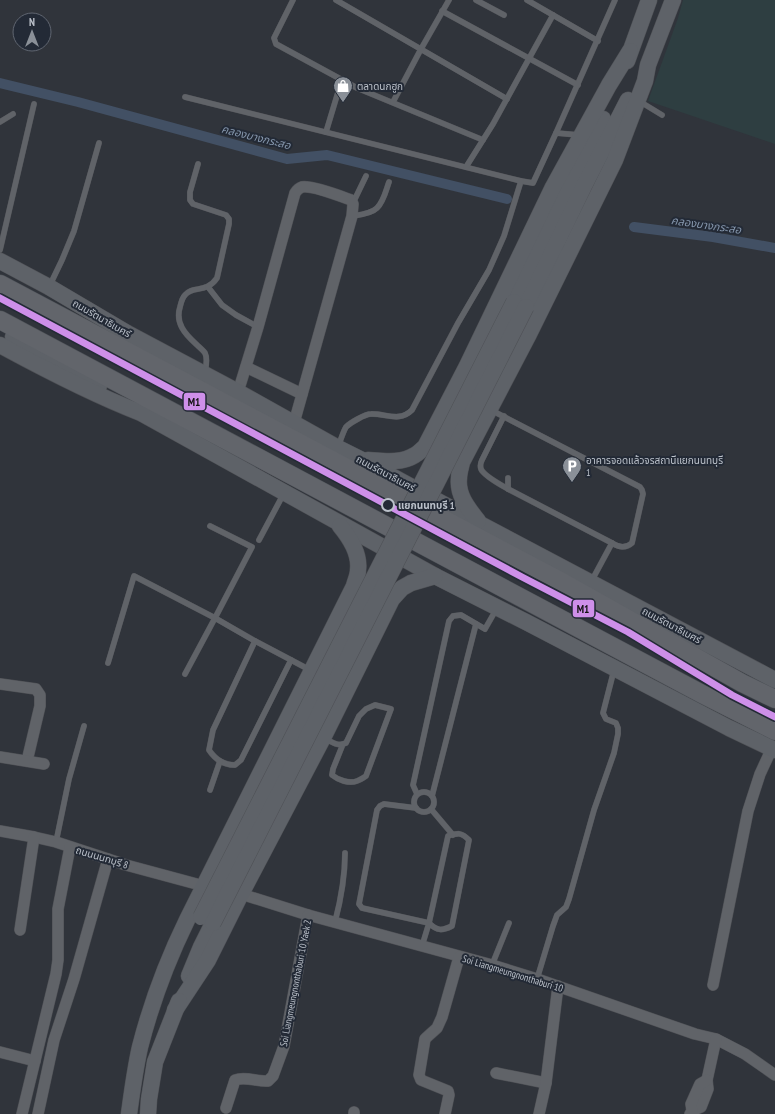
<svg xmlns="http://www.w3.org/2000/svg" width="775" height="1114" font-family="'PT Sans Narrow','Noto Sans Thai',sans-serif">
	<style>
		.green { fill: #2e3e41 }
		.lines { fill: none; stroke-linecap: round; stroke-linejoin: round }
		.canal { stroke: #425064; stroke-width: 10 }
		.service-casing { stroke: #4e5055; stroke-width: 6 }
		.minor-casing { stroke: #4e5055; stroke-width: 12 }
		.secondary-casing { stroke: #4e5055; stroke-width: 17 }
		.primary-casing { stroke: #4d5157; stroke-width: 19 }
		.service { stroke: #606368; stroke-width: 5.5 }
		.minor { stroke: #606368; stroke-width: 11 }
		.secondary { stroke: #5e6268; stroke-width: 16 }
		.primary { stroke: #62656b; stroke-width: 18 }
		.secondary-bridge-casing { stroke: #4e5055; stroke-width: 17; stroke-linecap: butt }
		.secondary-bridge { stroke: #5e6268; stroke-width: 16 }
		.metro-1-casing { stroke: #232a36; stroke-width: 10 }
		.metro-1 { stroke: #ce8fe9; stroke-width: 7 }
		.stop-dot { fill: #232a36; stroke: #bbc1ca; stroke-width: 2 }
		.labels { text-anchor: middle; stroke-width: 4; stroke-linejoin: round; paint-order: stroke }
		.poi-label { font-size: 10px; fill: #bbc1ca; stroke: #232a36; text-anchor: start }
		.street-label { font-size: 10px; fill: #bbc1ca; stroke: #232a36 }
		.stop-label { font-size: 10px; font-weight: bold; fill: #bbc1ca; stroke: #232a36; text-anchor: start }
		.water-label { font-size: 11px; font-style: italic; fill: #8697ad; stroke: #232a36 }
		.line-badge { stroke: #232a36; stroke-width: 1.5 }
		.pale-badge-label { font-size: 11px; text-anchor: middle; font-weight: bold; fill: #111 }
	</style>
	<rect width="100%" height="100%" fill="#30343b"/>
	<polygon class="green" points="683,0 775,0 775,144 648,101 678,18"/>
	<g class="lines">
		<g class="canal">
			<polyline points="0,83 78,102 287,159 327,155 507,199"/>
			<polyline points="634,227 713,237 775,248"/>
		</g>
		<g class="service-casing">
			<g id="service">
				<polyline points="293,0 274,38 276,44 357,88 483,140"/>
				<polyline points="336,0 507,99"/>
				<polyline points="476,0 504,15"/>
				<polyline points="527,0 598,41"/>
				<polyline points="442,11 578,85"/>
				<polyline points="185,97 521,181 533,183 556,133 579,135"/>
				<polyline points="639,101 662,115"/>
				<polyline points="393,102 421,49 449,0"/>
				<polyline points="0,122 13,114"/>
				<polyline points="326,132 342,79"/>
				<polyline points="556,133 615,0"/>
				<path d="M198,164L190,192V200L193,204L226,215L229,219V224L217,278C206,294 193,285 185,295C182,298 181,303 180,307C175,323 185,334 196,344C199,347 203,350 205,353C208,359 206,366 205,372"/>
				<polyline points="466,167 493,124 553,15"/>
				<polyline points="353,203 366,176"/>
				<path d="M352,216C359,215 371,214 377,208C384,201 386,190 389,182"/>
				<polyline points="0,250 34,104"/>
				<polyline points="49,287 62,260 74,231 99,143"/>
				<polyline points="208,287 222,305 236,315 258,327"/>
				<path d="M491,410L640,487L642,490L643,494L632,543C625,549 619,547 612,543L508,489V478"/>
				<path d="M504,416L482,460C481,462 480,466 481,469C484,476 501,485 508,489"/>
				<path d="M338,447C340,442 343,432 346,427C350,423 365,414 371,414C385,413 399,423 412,410L458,323L489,270L504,236L521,181"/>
				<polyline points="259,540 284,493"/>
				<polyline points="591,582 612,543"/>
				<path d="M255,641L213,730L209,750C215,759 224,765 235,765L241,760L291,660"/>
				<polyline points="108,663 134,576 215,618 252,547 210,526"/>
				<polyline points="185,674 215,618 255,641 310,670"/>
				<path d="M324,738C332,742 338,747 346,743L359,716L366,709L375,705L391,709L366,776C363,778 360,780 357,781C349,784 338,780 332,775L333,769L343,744"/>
				<polyline points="210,790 220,761"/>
				<circle cx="424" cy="802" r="10"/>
				<polyline points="417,794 413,785 449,621 453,616 461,615 485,629 497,608"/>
				<polyline points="432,796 476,624"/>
				<path d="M416,808L384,804L380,806L377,810L359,904L362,908L429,923C437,931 442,931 452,926L469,840C461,832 458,833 448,836L429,923L422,946"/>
				<polyline points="431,809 453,835"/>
				<polyline points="56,842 69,779 84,726"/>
				<path d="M335,922C341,899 345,877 345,853"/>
				<polyline points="492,965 509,923"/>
				<polyline points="537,979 553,926 557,915 566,907 569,899 594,810 614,753 618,734 618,728 616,723 606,719 603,713 614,670"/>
			</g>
		</g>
		<g class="minor-casing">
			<g id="minor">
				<polyline points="246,367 302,394"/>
				<path d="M238,392L258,327L295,193C297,190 299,188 302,187C312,185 340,196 351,200L353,204L352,216L294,423"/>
				<polyline points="0,684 36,689 40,695 40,706 27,761"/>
				<polyline points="0,757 44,764"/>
				<polyline points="0,831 34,837 56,842 126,865 204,886"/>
				<polyline points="241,894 308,915 492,965 537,979 695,1034 716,1039 745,1054 775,1075"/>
				<polyline points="20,930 34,837"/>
				<polyline points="713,985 748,811 760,774 772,748"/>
				<polyline points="0,1052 35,1061"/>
				<polyline points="496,1073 546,1083"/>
				<path d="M226,1108L235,1080C245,1076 258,1082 268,1081L273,1076L284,1046L308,915"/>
				<polyline points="692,1111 701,1107 708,1089 707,1080 716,1039"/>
				<polyline points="22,1114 56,974 58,960 58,909 70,847"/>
				<polyline points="38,1114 54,1040 74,979 108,859"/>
				<polyline points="354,1114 354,1112"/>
				<polyline points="445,1114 449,1095 448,1091 421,1080 419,1075 425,1039 427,1037 437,1028 442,1017 459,957"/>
				<polyline points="539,1114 546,1083 558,986"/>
				<polyline points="690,1114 692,1111 691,1104 700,1084 707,1080"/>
			</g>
		</g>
		<g class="secondary-casing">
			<g id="secondary">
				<polyline points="627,61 649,0"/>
				<polyline points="0,261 49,287 127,333 238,392 338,448 362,460 480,524 775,680"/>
				<polyline points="514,302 603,119"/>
				<polyline points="526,307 585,184 628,100"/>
				<polyline points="13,337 99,386"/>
				<path d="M0,345C46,370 92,394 141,413L435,576L526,622L729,728L775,750"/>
				<path d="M368,460C383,461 401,464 415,455C419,453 422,449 425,447L467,366L553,187L609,85L630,51"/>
				<path d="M478,521C468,508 457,495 459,478C459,473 461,467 462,462L529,334L615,160L645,81L648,65L673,0"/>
				<polyline points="189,976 201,947 213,923"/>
				<polyline points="175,1010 208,960 241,894 323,738 392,599 402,588 411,583 435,576"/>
				<path d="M129,1114C132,1092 135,1069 140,1047C151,1004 168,959 187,920L354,586C355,581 358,576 358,570C360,554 350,538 340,526"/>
				<polyline points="148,1114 149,1099 155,1062 179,1001"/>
			</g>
		</g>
		<g class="primary-casing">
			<g id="primary">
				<polyline points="0,284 564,583 742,683 775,699"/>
				<polyline points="0,320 702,694 775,731"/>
			</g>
		</g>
		<use href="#service" class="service"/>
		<use href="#minor" class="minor"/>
		<use href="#secondary" class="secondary"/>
		<use href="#primary" class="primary"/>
		<g class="secondary-bridge-casing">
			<g id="secondary-bridge">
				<polyline points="201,917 514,302"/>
				<polyline points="213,923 526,307"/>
			</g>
		</g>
		<use href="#secondary-bridge" class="secondary-bridge"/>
		<g class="metro-1-casing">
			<polyline id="metro-1" points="0,298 522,577 628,632 732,695 775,717"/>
		</g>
		<use href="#metro-1" class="metro-1"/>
	</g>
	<defs>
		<g id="shop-pin" transform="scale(1)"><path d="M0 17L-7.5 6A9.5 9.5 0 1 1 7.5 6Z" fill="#8a9098" stroke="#232a36"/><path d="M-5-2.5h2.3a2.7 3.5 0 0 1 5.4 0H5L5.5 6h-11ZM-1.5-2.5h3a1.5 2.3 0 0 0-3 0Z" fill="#fff"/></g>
		<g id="parking-pin" transform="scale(1)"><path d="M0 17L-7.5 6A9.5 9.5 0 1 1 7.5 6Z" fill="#8a9098" stroke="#232a36"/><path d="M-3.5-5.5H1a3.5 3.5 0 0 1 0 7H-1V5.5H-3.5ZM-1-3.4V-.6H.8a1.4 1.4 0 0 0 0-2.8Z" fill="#fff"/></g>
	</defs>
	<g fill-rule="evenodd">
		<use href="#shop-pin" x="343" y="86"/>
		<use href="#parking-pin" x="572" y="466"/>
	</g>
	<circle class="stop-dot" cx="388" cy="505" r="6"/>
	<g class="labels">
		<g class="poi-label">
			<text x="357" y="90">ตลาดนกฮูก</text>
			<text x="586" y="464">อาคารจอดแล้วจรสถานีแยกนนทบุรี<tspan x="586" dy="12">1</tspan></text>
		</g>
		<g class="street-label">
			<text transform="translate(102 318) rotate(30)" y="4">ถนนรัตนาธิเบศร์</text>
			<text transform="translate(386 473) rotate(28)" y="4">ถนนรัตนาธิเบศร์</text>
			<text transform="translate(672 625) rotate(28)" y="4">ถนนรัตนาธิเบศร์</text>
			<text transform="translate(102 857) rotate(17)" y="4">ถนนนนทบุรี 8</text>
			<text transform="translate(513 973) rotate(17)" y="4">Soi Liangmeungnonthaburi 10</text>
			<text transform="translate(295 983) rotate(-79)" y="4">Soi Liangmeungnonthaburi 10 Yaek 2</text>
		</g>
		<g class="stop-label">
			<text x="398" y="509">แยกนนทบุรี 1</text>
		</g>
		<g class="water-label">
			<text transform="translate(256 137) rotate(14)" y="4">คลองบางกระสอ</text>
			<text transform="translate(706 225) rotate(8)" y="4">คลองบางกระสอ</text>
		</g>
	</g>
	<g class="line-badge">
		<rect x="183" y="392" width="23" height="19" rx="4" fill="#ce8fe9"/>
		<rect x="572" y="599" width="23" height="19" rx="4" fill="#ce8fe9"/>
	</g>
	<g class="pale-badge-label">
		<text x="194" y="406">M1</text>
		<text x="583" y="613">M1</text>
	</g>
	<g transform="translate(32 32)"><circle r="19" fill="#232a36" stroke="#606671"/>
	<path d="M0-3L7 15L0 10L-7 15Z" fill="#8a9098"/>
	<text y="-6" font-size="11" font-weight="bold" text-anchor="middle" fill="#bbc1ca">N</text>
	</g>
</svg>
